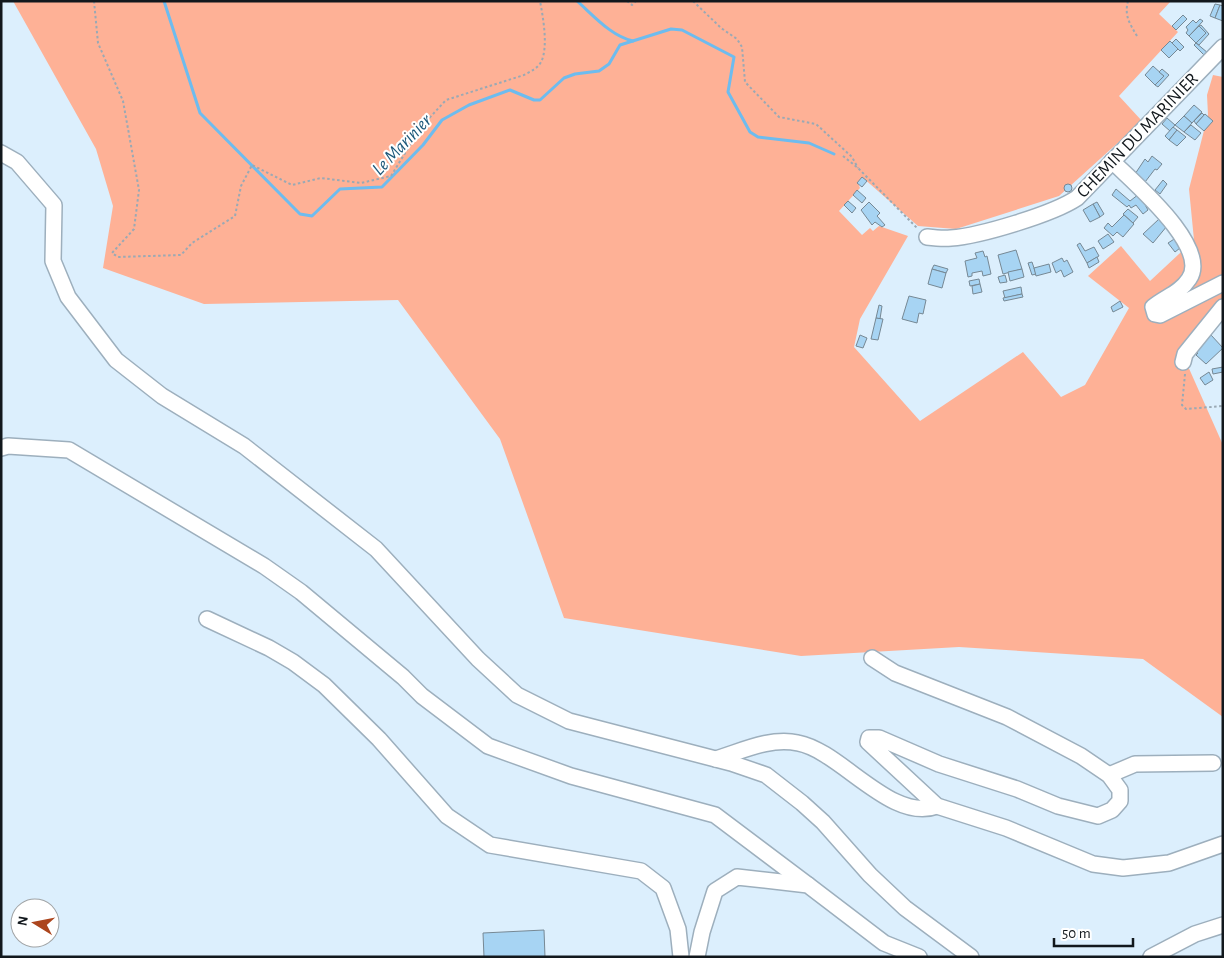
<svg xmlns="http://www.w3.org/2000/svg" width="1224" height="958" font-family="'Alegreya Sans',sans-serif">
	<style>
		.green { fill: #feb196 }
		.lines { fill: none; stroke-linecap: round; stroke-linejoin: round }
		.stream { stroke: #6dbcef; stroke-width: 3 }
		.building { fill: #a7d4f3; stroke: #768894 }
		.minor-casing { stroke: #9dafbd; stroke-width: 18 }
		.path { stroke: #9aa9b4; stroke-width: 2; stroke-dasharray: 2.5 2.5; stroke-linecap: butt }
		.minor { stroke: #fff; stroke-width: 15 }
		.labels { text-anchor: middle; stroke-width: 4; stroke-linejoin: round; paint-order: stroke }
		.street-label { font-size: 18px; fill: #12181d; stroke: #fff }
		.water-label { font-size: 19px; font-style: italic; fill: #1d587a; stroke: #fff }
	</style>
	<rect width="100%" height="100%" fill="#dceffd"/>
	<polygon class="green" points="13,1 1171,1 1159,14 1178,32 1119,96 1142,121 1059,196 956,229 918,226 862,177 858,183 860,188 839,211 862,235 870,228 873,231 879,226 908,236 860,319 854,347 920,421 1023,352 1061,397 1085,385 1129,308 1088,276 1121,246 1150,281 1194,240 1189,189 1208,115 1207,95 1213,75 1223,77 1223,303 1187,364 1223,445 1223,717 1143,659 959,647 801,656 564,618 500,439 398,300 204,304 103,268 113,206 96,149"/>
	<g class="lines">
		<g class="stream">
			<polyline points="164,1 200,113 300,214 312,216 340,189 382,187 423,145 442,120 469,105 510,90 534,100 540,100 564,78 575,74 599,71 609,64 620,45 671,29 682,30 734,57 728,92 750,132 758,137 809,143 834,154"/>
			<path d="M577,1C594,16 611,36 633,41"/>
		</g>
	</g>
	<g class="building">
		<polygon points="1215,4 1220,5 1215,18 1210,16"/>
		<polygon points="1220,5 1223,6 1223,21 1215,18"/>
		<polygon points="1183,15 1187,19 1176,30 1172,26"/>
		<polygon points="1200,19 1203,21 1189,36 1186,33 1188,30 1186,27 1193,20 1196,23"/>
		<polygon points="1201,25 1209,34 1199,45 1196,43 1206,33 1199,26"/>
		<polygon points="1199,26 1206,33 1196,43 1189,36"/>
		<polygon points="1176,39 1184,47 1180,51 1172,43"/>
		<polygon points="1170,41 1178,49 1169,58 1161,50"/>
		<polygon points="1196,43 1208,53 1205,56 1194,45"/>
		<polygon points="1153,66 1164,76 1155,85 1145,75"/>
		<polygon points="1162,69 1169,75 1158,87 1155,85 1164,76 1159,72"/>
		<polygon points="1194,105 1202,112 1192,123 1184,116"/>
		<polygon points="1202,113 1204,115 1196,124 1194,121"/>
		<polygon points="1205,114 1213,121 1204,131 1196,124"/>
		<polygon points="1184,116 1192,123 1184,132 1175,125"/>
		<polygon points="1167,118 1175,125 1170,131 1162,124"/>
		<polygon points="1191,125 1201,133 1195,140 1184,132"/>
		<polygon points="1173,127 1177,130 1169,140 1165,136"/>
		<polygon points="1177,130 1186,137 1177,146 1169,140"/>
		<polygon points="1152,156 1162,164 1157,170 1155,169 1142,186 1133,177 1145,159 1148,162"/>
		<polygon points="862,177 867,181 862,187 857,183"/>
		<polygon points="1163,180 1167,184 1160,194 1155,190"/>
		<circle cx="1068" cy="188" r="4"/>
		<polygon points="1116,189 1130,201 1139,194 1148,210 1143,214 1136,205 1131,208 1129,205 1127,207 1112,195"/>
		<polygon points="857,190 866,198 862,203 853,195"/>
		<polygon points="848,201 856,208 852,213 844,205"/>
		<polygon points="869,202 880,213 877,216 885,225 882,227 875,222 872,225 861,210"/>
		<polygon points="1097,202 1104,214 1100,217 1093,204"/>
		<polygon points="1093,204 1100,217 1090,222 1083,210"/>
		<polygon points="1128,209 1138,217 1133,223 1123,214"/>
		<polygon points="1124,215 1134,224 1123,237 1117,232 1113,236 1104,228 1108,223 1112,227"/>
		<polygon points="1159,219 1167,226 1153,243 1143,234"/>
		<polygon points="1108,234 1114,242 1103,249 1098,241"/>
		<polygon points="1179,236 1185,244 1175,252 1168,243"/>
		<polygon points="1080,243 1085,251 1094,247 1099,256 1087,263 1077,245"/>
		<polygon points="1016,250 1022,269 1003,274 998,255"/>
		<polygon points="983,251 985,257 987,256 991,274 983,276 982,271 972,273 972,276 968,277 965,261 977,258 975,253"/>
		<polygon points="1097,257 1099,262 1089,268 1087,263"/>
		<polygon points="1062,258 1064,262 1067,260 1073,272 1064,277 1061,270 1056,273 1052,263"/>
		<polygon points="1032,262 1036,274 1032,275 1028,263"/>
		<polygon points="1049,264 1051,272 1036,276 1034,268"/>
		<polygon points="934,265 948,269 946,273 932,269"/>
		<polygon points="932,269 946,273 942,288 928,284"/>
		<polygon points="1022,269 1024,277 1010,281 1008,272"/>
		<polygon points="1005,275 1007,282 1000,283 998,277"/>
		<polygon points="979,279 980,284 970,286 969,281"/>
		<polygon points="980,284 982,292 973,294 972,286"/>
		<polygon points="1021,287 1022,294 1005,298 1003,291"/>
		<polygon points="1022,294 1023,297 1004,301 1003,298"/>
		<polygon points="909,296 926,300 923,314 919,313 917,323 902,319"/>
		<polygon points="1120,301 1123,307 1113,312 1111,307"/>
		<polygon points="879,305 882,306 880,319 876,318"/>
		<polygon points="876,318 883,319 878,340 871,339"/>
		<polygon points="860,335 867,338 863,348 856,346"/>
		<polygon points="1211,335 1223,348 1206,364 1196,355 1198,353 1195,350"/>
		<polygon points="1223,367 1223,372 1213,374 1212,369"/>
		<polygon points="1209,372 1213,380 1205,385 1200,378"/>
		<polygon points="544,930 545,957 484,957 483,933"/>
	</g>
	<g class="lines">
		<g class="minor-casing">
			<g id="minor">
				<polyline points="1,153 17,162 54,205 53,261 68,297 116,360 162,396 244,446 376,549 478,659 517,695 569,721 731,763 766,775 802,803 823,822 870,875 905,908 971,957"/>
				<path d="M1112,161C1133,182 1211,247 1189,279C1180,293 1165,297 1153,307L1155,314L1160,315L1223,283"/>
				<path d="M927,237C935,238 943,239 951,238C980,236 1053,214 1077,198L1223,47"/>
				<polyline points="1183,362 1185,354 1223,307"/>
				<polyline points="1,448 8,446 69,450 264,566 301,592 403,677 422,696 488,746 571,776 715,815 808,885"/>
				<polyline points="207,619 269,648 293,662 324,685 379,739 447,816 490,845 641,871 663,888 678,929 681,957"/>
				<polyline points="872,658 895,673 1007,717 1081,756 1109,775 1120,790 1120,801 1112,810 1098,816 1058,806 1017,789 939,764 879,738 869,738 868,742 937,806 1006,828 1093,864 1123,868 1169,863 1223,844"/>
				<path d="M716,759C742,751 770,737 798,743C841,751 891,823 937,806"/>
				<polyline points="1109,775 1135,764 1213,763"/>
				<polyline points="697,957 702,932 715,891 737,877 808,885 884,943 919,957"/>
				<polyline points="1151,957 1195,934 1223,925"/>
			</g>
		</g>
		<g class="path">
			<path d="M94,1L98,43L123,101L139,190L134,229L112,253L118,257L181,255L192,243L235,216L241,186L252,165L292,185L321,178L361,183L391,176L421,127L446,100L524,75C531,71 539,68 542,60C548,44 543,17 540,1"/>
			<polyline points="627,1 632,5 636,1"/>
			<polyline points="693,1 721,28 737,39 742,47 745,82 779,117 816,124 852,157 858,168"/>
			<path d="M1128,1C1124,16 1130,24 1137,36"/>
			<polyline points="843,156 858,168 918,229"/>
			<polyline points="1185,374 1182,405 1186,409 1223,406"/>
		</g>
		<use href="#minor" class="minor"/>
	</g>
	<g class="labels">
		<g class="street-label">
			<text transform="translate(1137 135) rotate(-46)" y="6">CHEMIN DU MARINIER</text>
		</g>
		<g class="water-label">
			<text transform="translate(401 144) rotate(-46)" y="7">Le Marinier</text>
		</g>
	</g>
	<rect width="1224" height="958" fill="none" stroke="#12181d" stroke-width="5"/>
	<g transform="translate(35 923) rotate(280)"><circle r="24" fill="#ffffff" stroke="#a0a3a5"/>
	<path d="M0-4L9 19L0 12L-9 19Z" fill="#ac451d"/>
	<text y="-8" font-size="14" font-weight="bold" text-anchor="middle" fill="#12181d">N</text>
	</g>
	<path d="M1054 938v8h79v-8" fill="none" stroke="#12181d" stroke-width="2.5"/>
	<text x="1062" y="938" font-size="15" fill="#12181d" stroke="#ffffff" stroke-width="4" paint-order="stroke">50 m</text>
</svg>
